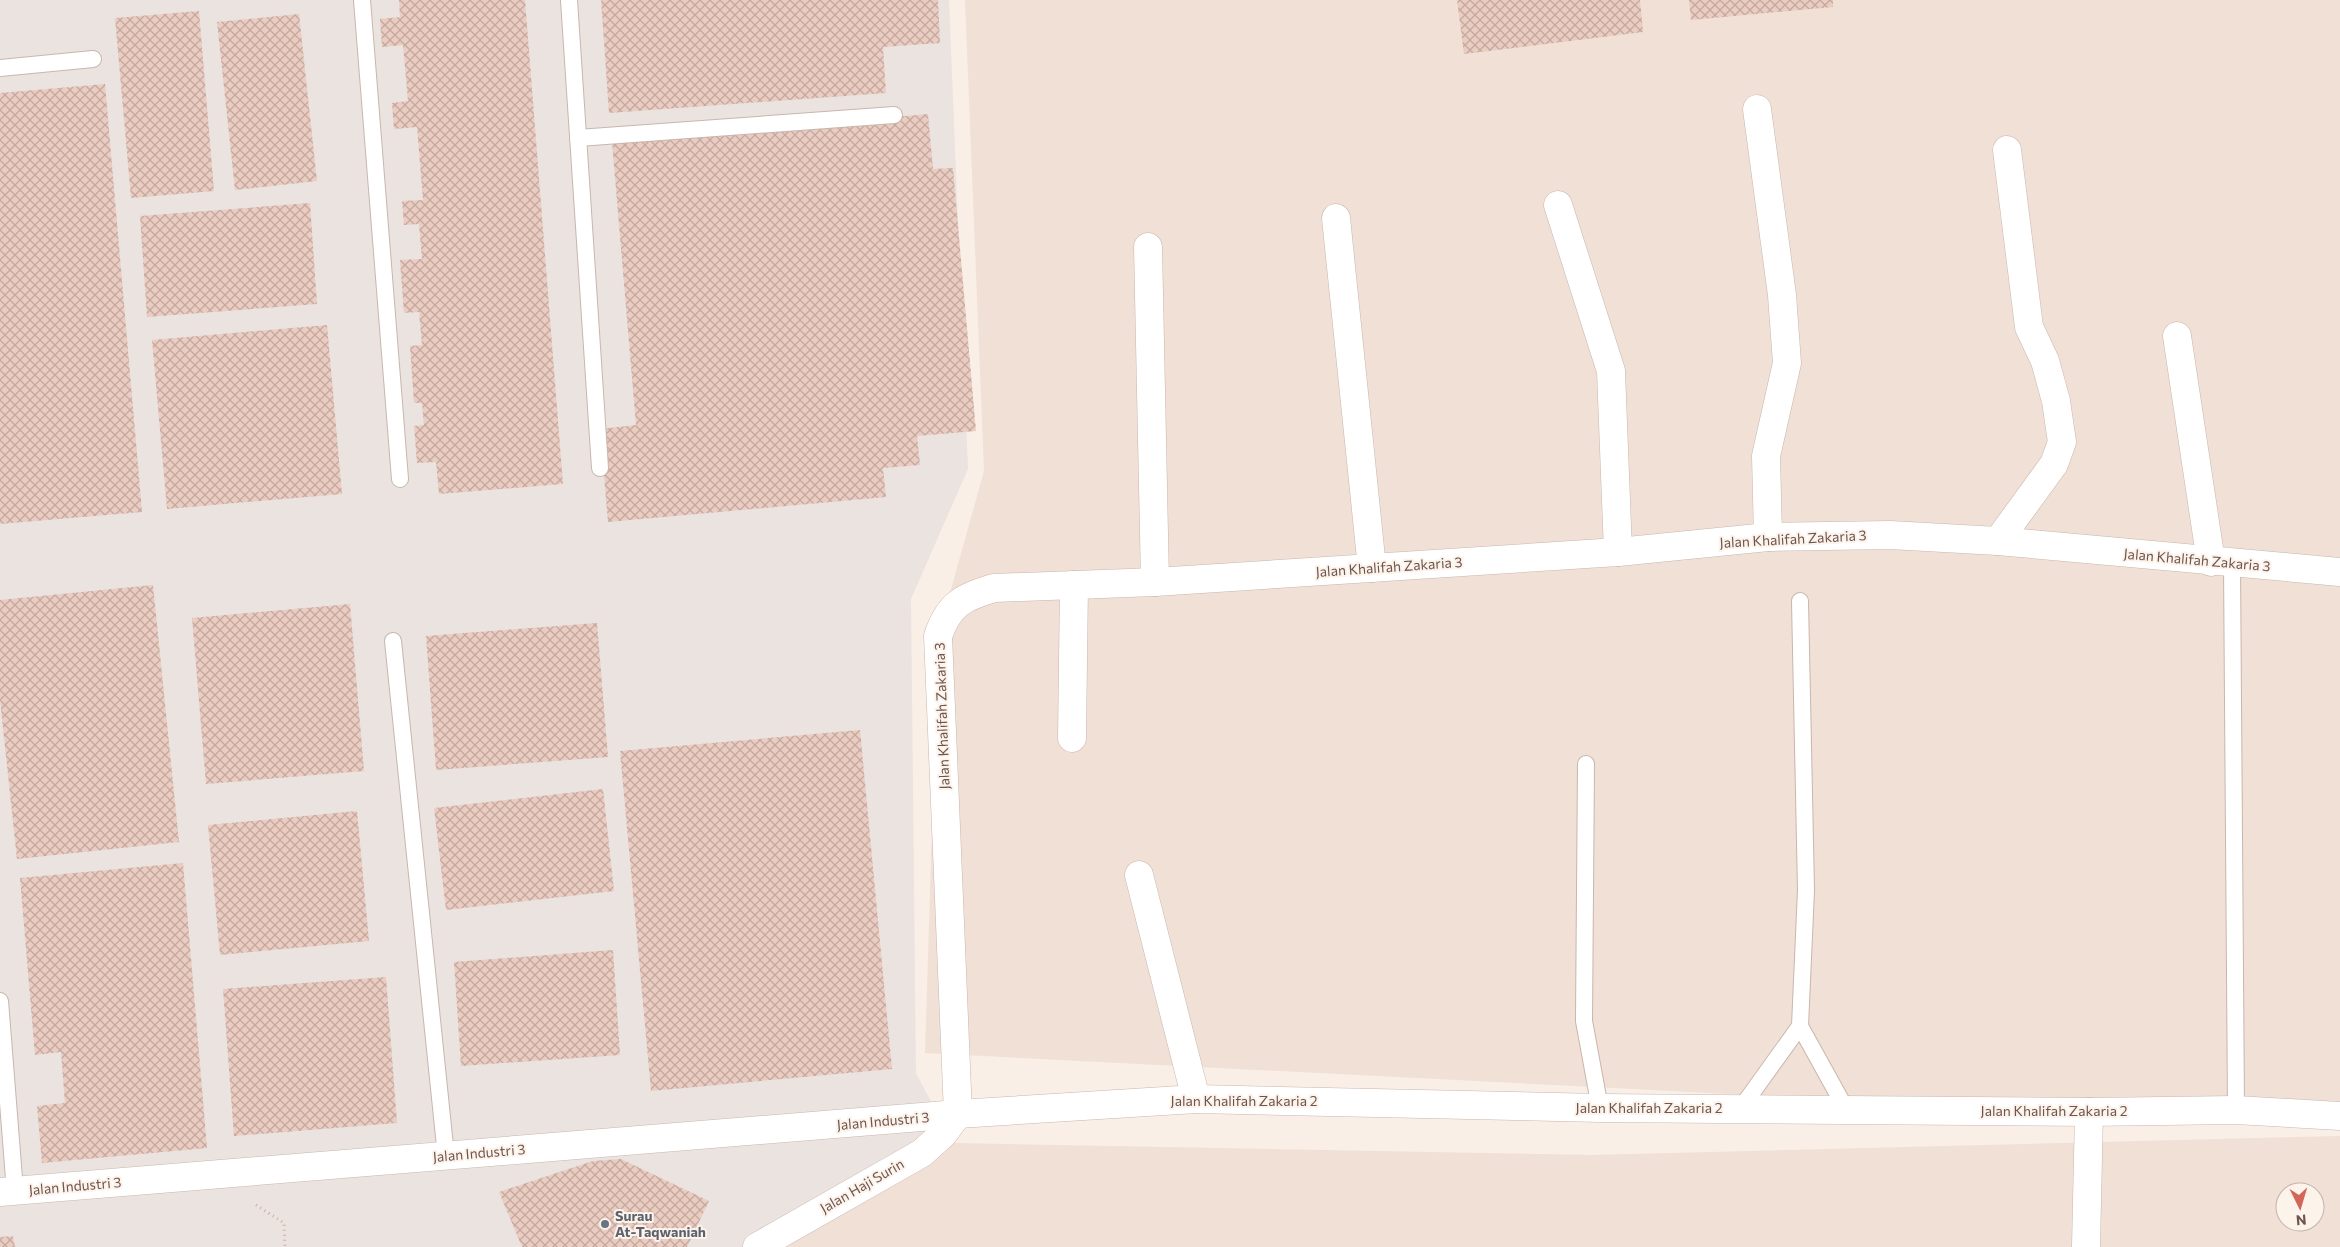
<svg xmlns="http://www.w3.org/2000/svg" width="2340" height="1247" font-family="Commissioner,sans-serif">
	<style>
		.residential { fill: #f0e0d5; fill-rule: evenodd }
		.industrial { fill: #eae3df }
		.building { fill: url(#building-cross-hatch) }
		.lines { fill: none; stroke-linecap: round; stroke-linejoin: round }
		.lane-casing { stroke: #c9b6ad; stroke-width: 18 }
		.street-casing { stroke: #c9b6ad; stroke-width: 29 }
		.path { stroke: #cfafa4; stroke-width: 3; stroke-dasharray: 1 4; stroke-linecap: butt }
		.lane { stroke: #fff; stroke-width: 16 }
		.street { stroke: #fff; stroke-width: 28 }
		.worship-dot { fill: #6b7280; stroke: #fcf3eb; stroke-width: 2 }
		.labels { text-anchor: middle; stroke-width: 4; stroke-linejoin: round; paint-order: stroke }
		.street-label { font-size: 14px; fill: #6f554e; stroke: #fcf3eb }
		.worship-label { font-size: 14px; font-weight: bold; fill: #5b616d; stroke: #fcf3eb; text-anchor: start }
	</style>
	<defs>
		<pattern id="building-cross-hatch" width="8" height="8" patternUnits="userSpaceOnUse" patternTransform="scale(1.25)"><rect width="8" height="8" fill="#ebccc1"/><path d="M0 0l8 8M0 8l8-8" fill="none" stroke="#c3a89f"/></pattern>
	</defs>
	<rect width="100%" height="100%" fill="#f9efe6"/>
	<g class="residential">
		<polygon points="965,0 2340,0 2340,1104 1849,1100 925,1053 938,636 984,471"/>
		<path d="M2340,1136V1247H752L953,1143L1591,1155ZM2285,1192H2315V1222H2285Z"/>
	</g>
	<polygon class="industrial" points="0,0 949,0 968,469 911,599 916,1073 953,1143 752,1247 0,1247"/>
	<g class="building">
		<polygon points="399,0 525,0 563,484 439,494 436,462 417,463 414,426 424,425 422,403 414,403 410,346 422,345 419,312 404,313 400,260 422,259 419,224 404,225 402,201 423,200 417,127 394,129 392,103 408,101 403,45 382,47 380,19 400,17"/>
		<polygon points="601,0 938,0 940,43 883,47 886,93 609,113"/>
		<polygon points="1457,0 1640,0 1643,32 1464,54"/>
		<polygon points="1689,0 1833,0 1833,7 1691,20"/>
		<polygon points="199,11 214,191 131,198 115,18"/>
		<polygon points="299,14 317,181 235,190 217,22"/>
		<polygon points="105,84 142,512 0,524 0,93"/>
		<polygon points="928,114 933,169 953,168 976,431 917,436 920,465 883,468 886,497 608,522 600,429 636,425 612,142"/>
		<polygon points="310,203 317,304 147,317 140,216"/>
		<polygon points="327,325 342,494 167,509 152,340"/>
		<polygon points="153,585 179,842 17,859 0,700 0,600"/>
		<polygon points="350,604 364,771 206,784 192,618"/>
		<polygon points="597,623 608,757 436,770 426,636"/>
		<polygon points="860,730 892,1069 651,1091 620,751"/>
		<polygon points="603,789 614,891 446,910 434,808"/>
		<polygon points="357,811 369,941 220,955 208,825"/>
		<polygon points="183,863 207,1148 42,1163 37,1106 65,1103 61,1052 35,1055 20,878"/>
		<polygon points="613,950 620,1055 461,1066 454,962"/>
		<polygon points="386,977 397,1123 234,1136 223,989"/>
		<polygon points="621,1159 709,1201 687,1247 522,1247 499,1192 593,1161"/>
		<polygon points="13,1236 15,1247 0,1247 0,1237"/>
	</g>
	<g class="lines">
		<g class="lane-casing">
			<g id="lane">
				<polyline points="362,0 400,479"/>
				<polyline points="569,0 600,468"/>
				<polyline points="0,68 93,59"/>
				<polyline points="578,138 894,115"/>
				<polyline points="2232,564 2236,1110"/>
				<polyline points="393,641 446,1156"/>
				<polyline points="1586,764 1584,1021 1600,1108"/>
				<polyline points="0,1001 15,1191"/>
				<polyline points="1800,1026 1847,1111"/>
				<polyline points="1741,1108 1800,1026 1806,890 1800,601"/>
			</g>
		</g>
		<g class="street-casing">
			<g id="street">
				<polyline points="1757,109 1782,295 1787,363 1766,456 1768,537"/>
				<polyline points="1558,205 1611,371 1618,552"/>
				<polyline points="1336,218 1372,568"/>
				<polyline points="1148,247 1155,582"/>
				<polyline points="2177,336 2211,562"/>
				<polyline points="1998,541 2054,464 2062,442 2056,401 2045,361 2029,327 2007,150"/>
				<polyline points="1072,738 1074,585"/>
				<polyline points="1139,875 1196,1099"/>
				<path d="M958,1114L938,636C949,604 963,597 994,588L1155,582L1618,552L1768,537L1890,535L1998,541L2340,572"/>
				<polyline points="0,1192 958,1114 1196,1099 1600,1108 2089,1112 2236,1110 2340,1116"/>
				<polyline points="757,1247 922,1153 943,1134 958,1114"/>
				<polyline points="2086,1247 2089,1112"/>
			</g>
		</g>
		<polyline class="path" points="256,1205 284,1223 285,1247"/>
		<use href="#lane" class="lane"/>
		<use href="#street" class="street"/>
	</g>
	<circle class="worship-dot" cx="605" cy="1224" r="5"/>
	<g class="labels">
		<g class="street-label">
			<text transform="translate(1793 539) rotate(-3)" y="5">Jalan Khalifah Zakaria 3</text>
			<text transform="translate(2197 560) rotate(5)" y="5">Jalan Khalifah Zakaria 3</text>
			<text transform="translate(1389 567) rotate(-4)" y="5">Jalan Khalifah Zakaria 3</text>
			<text transform="translate(942 716) rotate(-92)" y="5">Jalan Khalifah Zakaria 3</text>
			<text x="1244" y="1106">Jalan Khalifah Zakaria 2</text>
			<text x="1649" y="1113">Jalan Khalifah Zakaria 2</text>
			<text x="2054" y="1116">Jalan Khalifah Zakaria 2</text>
			<text transform="translate(883 1121) rotate(-5)" y="5">Jalan Industri 3</text>
			<text transform="translate(479 1153) rotate(-5)" y="5">Jalan Industri 3</text>
			<text transform="translate(75 1186) rotate(-5)" y="5">Jalan Industri 3</text>
			<text transform="translate(862 1186) rotate(-30)" y="5">Jalan Haji Surin</text>
		</g>
		<g class="worship-label">
			<text x="615" y="1221">Surau<tspan x="615" dy="16">At-Taqwaniah</tspan></text>
		</g>
	</g>
	<g transform="translate(2300 1207) rotate(175)"><circle r="24" fill="#fcf3eb" stroke="#c4b4ac"/>
	<path d="M0-4L9 19L0 12L-9 19Z" fill="#d3665a"/>
	<text y="-8" font-size="14" font-weight="bold" text-anchor="middle" fill="#6f554e">N</text>
	</g>
</svg>
